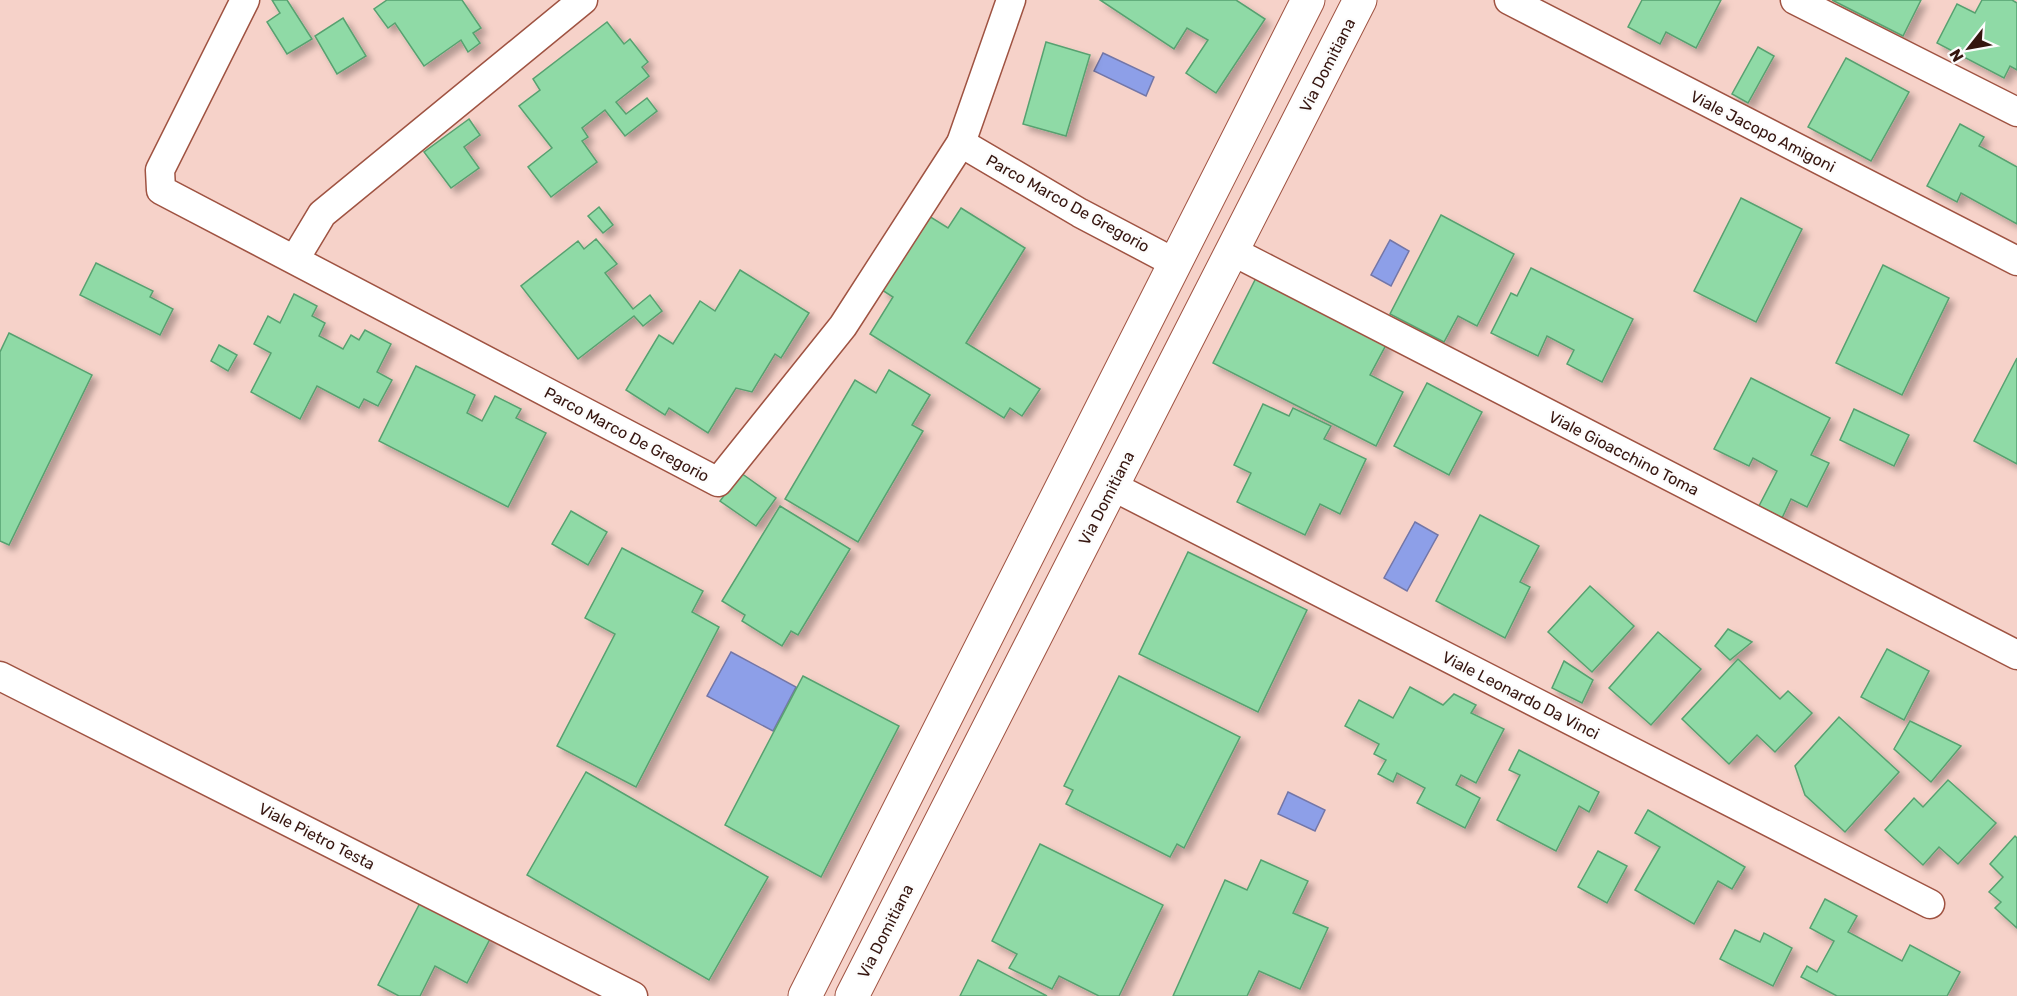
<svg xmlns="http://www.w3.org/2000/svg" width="2017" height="996" font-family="Rubik,sans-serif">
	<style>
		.water { fill: #8d9fe8; stroke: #7376a7; stroke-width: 1.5 }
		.building { fill: #8fdaa6; stroke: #57a170; stroke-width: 1.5; filter: url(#shadow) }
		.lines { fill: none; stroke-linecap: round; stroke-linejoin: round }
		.minor-casing { stroke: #9f5342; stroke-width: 31 }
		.secondary-casing { stroke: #9f5342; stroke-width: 35 }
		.minor { stroke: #fff; stroke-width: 28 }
		.secondary { stroke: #fff; stroke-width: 33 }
		.labels { text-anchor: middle; stroke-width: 4.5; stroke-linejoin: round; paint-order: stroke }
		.street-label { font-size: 16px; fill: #35150f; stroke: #fcfcfc }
	</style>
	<defs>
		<filter id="shadow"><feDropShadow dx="5.5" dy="5.5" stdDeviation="3" flood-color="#0004"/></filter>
	</defs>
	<rect width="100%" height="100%" fill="#f6d2c9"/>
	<g class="water">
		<polygon points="1103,53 1154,77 1146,96 1094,71"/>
		<polygon points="1390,240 1409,251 1391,286 1371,275"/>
		<polygon points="1415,522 1438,535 1407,591 1384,578"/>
		<polygon points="731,652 796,687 773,731 707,696"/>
		<polygon points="1288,792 1325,810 1315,831 1278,814"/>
	</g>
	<g class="building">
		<polygon points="272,0 287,0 312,39 287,54 267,22 280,13"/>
		<polygon points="387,0 462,0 481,28 473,33 480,43 468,52 461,40 424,66 395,23 388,28 374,9"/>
		<polygon points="1100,0 1236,0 1265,19 1216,93 1186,73 1208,40 1187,28 1174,49"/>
		<polygon points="1642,0 1721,0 1696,48 1666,32 1660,44 1628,27"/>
		<polygon points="1832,0 1921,0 1903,36"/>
		<polygon points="1982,0 2012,0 2017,3 2017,70 2010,66 2004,78 1937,43 1957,4 1975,13"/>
		<polygon points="343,18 366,56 337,74 315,36"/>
		<polygon points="607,22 624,44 630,39 648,62 642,67 649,76 616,102 626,114 647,98 657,111 625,136 605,110 582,128 588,137 582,141 597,162 551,197 528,167 552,148 519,106 540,90 533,79"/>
		<polygon points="1046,42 1090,55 1066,136 1023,124"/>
		<polygon points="1758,47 1774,56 1748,103 1732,94"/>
		<polygon points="1846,58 1909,92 1871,161 1808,127"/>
		<polygon points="469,119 480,135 464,147 479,168 451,188 424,152"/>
		<polygon points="1960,124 1984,137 1979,146 2017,167 2017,224 1961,193 1957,202 1927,186"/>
		<polygon points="1741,198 1802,229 1756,322 1694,291"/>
		<polygon points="599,207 613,225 603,233 588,216"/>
		<polygon points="961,208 1025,248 966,343 1040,389 1022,416 1010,408 1004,418 870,334 893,297 882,290 929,216 948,228"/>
		<polygon points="1441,215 1514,254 1477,326 1458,316 1444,342 1390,314"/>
		<polygon points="596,239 617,264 605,273 633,309 650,295 662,311 643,326 634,316 578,359 521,286 578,241 584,249"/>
		<polygon points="96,263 153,291 150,297 173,309 160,335 80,295"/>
		<polygon points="1883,265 1949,298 1902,395 1836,363"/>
		<polygon points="1531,268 1633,319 1602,382 1567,364 1574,350 1547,336 1538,356 1491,333 1511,293 1517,296"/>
		<polygon points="740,270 809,313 781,358 775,354 752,392 736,388 708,433 669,408 665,415 626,390 659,335 673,344 700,301 715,311"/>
		<polygon points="1257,276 1387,343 1370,375 1403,392 1376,446 1213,363"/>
		<polygon points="294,294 317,306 312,316 325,323 319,336 343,349 351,335 359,340 365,330 391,344 377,372 392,380 378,406 364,399 359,408 317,386 300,419 251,392 271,353 254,344 268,316 280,323"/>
		<polygon points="9,333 92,375 9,545 0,541 0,352"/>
		<polygon points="219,345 237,355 228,371 211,361"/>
		<polygon points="2017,358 2017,464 1974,441"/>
		<polygon points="416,366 475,395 467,413 482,421 495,396 521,409 516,418 546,433 508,507 379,441"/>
		<polygon points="889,370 930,395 912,425 923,431 858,542 785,499 855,380 876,393"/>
		<polygon points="1751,378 1830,418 1811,455 1829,463 1807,507 1791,499 1782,518 1759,506 1777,471 1753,458 1749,466 1714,449"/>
		<polygon points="1427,383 1482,412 1449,475 1394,446"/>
		<polygon points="1263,404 1289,416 1293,408 1331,426 1324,439 1366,459 1340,514 1320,504 1305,535 1237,502 1251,473 1234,465"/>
		<polygon points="1854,409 1909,435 1894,466 1840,440"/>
		<polygon points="741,473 776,498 756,526 720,501"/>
		<polygon points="780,506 850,549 798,635 791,631 782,646 742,621 745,615 722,601"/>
		<polygon points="571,511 607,532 588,565 552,544"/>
		<polygon points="1480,515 1539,546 1520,582 1530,587 1505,638 1436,601"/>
		<polygon points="622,548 703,591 692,612 719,627 636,787 557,746 615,634 585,618"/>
		<polygon points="1188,552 1307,610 1258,712 1139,654"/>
		<polygon points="1590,586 1634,626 1592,672 1548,632"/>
		<polygon points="1728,629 1752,642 1730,660 1715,646"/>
		<polygon points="1658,632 1701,669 1651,725 1609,688"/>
		<polygon points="1887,649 1929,671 1904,720 1861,697"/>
		<polygon points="1738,659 1780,699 1788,691 1812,713 1775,752 1757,735 1729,764 1682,719"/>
		<polygon points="1564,661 1593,680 1582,703 1552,688"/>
		<polygon points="803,676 899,726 821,877 725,825"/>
		<polygon points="1119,676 1240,737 1184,848 1177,844 1170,857 1066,804 1073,790 1064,786"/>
		<polygon points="1410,687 1443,705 1454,694 1476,705 1471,713 1504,729 1476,783 1461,775 1456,785 1480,798 1465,828 1417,803 1425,788 1397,773 1393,782 1378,774 1386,760 1374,754 1379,744 1345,726 1359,700 1393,718"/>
		<polygon points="1839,717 1899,772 1845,832 1805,795 1795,766"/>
		<polygon points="1910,721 1961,746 1931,782 1894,749"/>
		<polygon points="1519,750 1599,792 1589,812 1579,806 1556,851 1497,820 1520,775 1509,770"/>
		<polygon points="586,772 768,877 709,980 527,875"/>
		<polygon points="1948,780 1996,823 1958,864 1939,847 1923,865 1885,830 1914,798 1923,807"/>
		<polygon points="1648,810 1745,867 1732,889 1718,881 1694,924 1635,890 1660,847 1635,833"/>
		<polygon points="2015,836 2017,838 2017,928 1995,908 2001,902 1989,892 2003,877 1990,864"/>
		<polygon points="1040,844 1163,905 1119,996 1099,996 1059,976 1052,989 1009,968 1017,954 992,941"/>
		<polygon points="1598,851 1627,866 1607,903 1578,887"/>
		<polygon points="1261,860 1308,881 1293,913 1328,928 1300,989 1259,971 1247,996 1173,996 1225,880 1247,890"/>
		<polygon points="1825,899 1857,916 1848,932 1902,961 1910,945 1960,972 1947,996 1837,996 1801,977 1807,966 1817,972 1834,941 1810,928"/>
		<polygon points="421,901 491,937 467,983 435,966 420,996 399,996 378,985"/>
		<polygon points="1735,930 1760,942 1764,933 1792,948 1773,986 1720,959"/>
		<polygon points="978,960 1047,996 960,996"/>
	</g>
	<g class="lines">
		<g class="minor-casing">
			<g id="minor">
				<polyline points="245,0 160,170 161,190 718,482 843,326 961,143 1011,0"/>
				<polyline points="1509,0 2017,261"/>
				<polyline points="1795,0 2017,112"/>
				<polyline points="961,143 1080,213 1175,263"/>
				<polyline points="1232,251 2017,655"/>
				<polyline points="295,259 322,214 583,0"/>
				<polyline points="1112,486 1930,904"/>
				<polyline points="0,676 633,996"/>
			</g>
		</g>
		<g class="secondary-casing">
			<g id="secondary">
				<polyline points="805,996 1308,0"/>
				<polyline points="852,996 1360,0"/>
			</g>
		</g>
		<use href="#minor" class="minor"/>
		<use href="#secondary" class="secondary"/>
	</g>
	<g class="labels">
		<g class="street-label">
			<text transform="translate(1327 65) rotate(-63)" y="6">Via Domitiana</text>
			<text transform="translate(1763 131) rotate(27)" y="6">Viale Jacopo Amigoni</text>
			<text transform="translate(1068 203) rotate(29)" y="6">Parco Marco De Gregorio</text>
			<text transform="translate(627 434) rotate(28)" y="6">Parco Marco De Gregorio</text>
			<text transform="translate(1624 453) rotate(27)" y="6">Viale Gioacchino Toma</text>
			<text transform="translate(1106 498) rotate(-63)" y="6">Via Domitiana</text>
			<text transform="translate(1521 695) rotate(27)" y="6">Viale Leonardo Da Vinci</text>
			<text transform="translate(317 836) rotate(27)" y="6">Viale Pietro Testa</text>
			<text transform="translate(885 931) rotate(-63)" y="6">Via Domitiana</text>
		</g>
	</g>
	<g transform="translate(1969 48) rotate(239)" stroke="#fcfcfc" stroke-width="4.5" paint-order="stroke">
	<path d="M0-4.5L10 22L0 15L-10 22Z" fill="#35150f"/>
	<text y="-9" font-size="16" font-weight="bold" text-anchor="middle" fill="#35150f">N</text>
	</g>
</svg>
